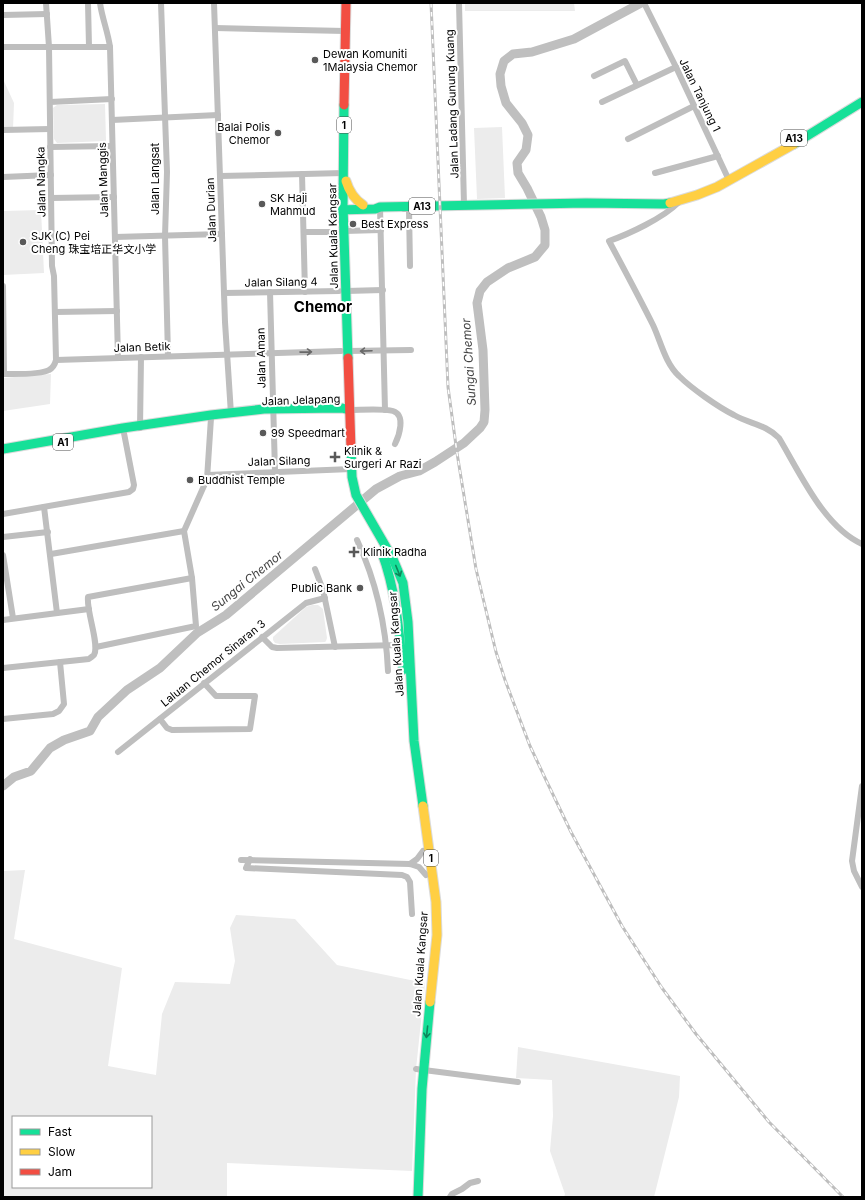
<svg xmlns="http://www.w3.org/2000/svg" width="865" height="1200" font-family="Inter,'Noto Sans SC',sans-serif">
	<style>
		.green { fill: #ececec; fill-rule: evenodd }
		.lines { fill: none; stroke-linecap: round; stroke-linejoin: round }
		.river { stroke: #bfbfbf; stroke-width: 9 }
		.fast-casing { stroke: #dbdbdb; stroke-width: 11 }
		.slow-casing { stroke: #dbdbdb; stroke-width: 11 }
		.jam-casing { stroke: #dbdbdb; stroke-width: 11 }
		.street { stroke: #bebebe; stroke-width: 6 }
		.fast { stroke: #16e098; stroke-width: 9 }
		.slow { stroke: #ffcf43; stroke-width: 9 }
		.jam { stroke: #f24e42; stroke-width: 9 }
		.rail-casing { stroke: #bebebe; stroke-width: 3 }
		.rail { stroke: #fff; stroke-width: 1.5; stroke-dasharray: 4.5; stroke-linecap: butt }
		.oneway { stroke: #686868 }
		.oneway2 { stroke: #0d865b }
		.poi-dot { fill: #595959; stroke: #fff; stroke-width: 1.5 }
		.labels { text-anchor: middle; stroke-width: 4; stroke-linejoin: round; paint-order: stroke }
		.shield { fill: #fff; stroke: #4c4c4c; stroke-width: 1 }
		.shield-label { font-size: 10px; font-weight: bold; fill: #000 }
		.poi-label { font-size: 11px; fill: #000; stroke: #fff; text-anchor: start }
		.street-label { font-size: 11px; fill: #000; stroke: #fff }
		.water-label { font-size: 12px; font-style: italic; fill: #444; stroke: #fff }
		.district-label { font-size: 15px; font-weight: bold; fill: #000; stroke: #fff }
	</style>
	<rect width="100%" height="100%" fill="#fff"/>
	<g class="green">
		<polygon points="465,3 574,3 575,11 465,11"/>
		<polygon points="3,79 14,103 13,129 3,129"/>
		<polygon points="105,104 106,141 57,143 54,139 53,108 57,105"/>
		<polygon points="502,127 505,198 477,199 474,128"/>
		<polygon points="41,210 44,273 3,275 3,211"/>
		<polygon points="51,374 50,404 3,411 3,378"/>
		<polygon points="312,605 318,605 323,609 327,638 326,641 325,642 280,644 275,643 273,640 273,637 306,607"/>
		<path d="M25,870L14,939L122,968L108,1066L156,1075L162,1014L175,982L230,984L235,961L230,928L236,915L295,919L337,965L425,983L416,1069L412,1171L227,1163V1197H3V871ZM13,1117H151V1187H13Z"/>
		<polygon points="518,1047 680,1076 679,1097 654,1197 564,1197 565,1194 550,1151 553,1116 552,1080 516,1078"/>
	</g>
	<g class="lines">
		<polyline class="river" points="3,786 14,777 31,771 50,748 64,740 90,731 98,717 127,690 160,668 197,633 226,615 376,489 400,476 419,471 435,462 464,443 480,428 484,422 485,410 483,350 477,303 480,291 487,282 508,268 535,257 545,245 545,230 541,217 527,188 518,173 517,163 526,150 528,135 522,123 506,103 501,86 500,74 504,61 513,54 532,52 574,39 641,3"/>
		<g class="fast-casing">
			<g id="fast">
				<polyline points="344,105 343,205 348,358"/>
				<polyline points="794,144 862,102"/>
				<polyline points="338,210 375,209 380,207 586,203 664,204 670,203"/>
				<polyline points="3,449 123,428 211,415 264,409 342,408 349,410"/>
				<polyline points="351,449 352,477 356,495 393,559 403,583 408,622 414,741 423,806"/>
				<path d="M382,553C396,591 399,630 403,670"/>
				<polyline points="418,1197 422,1089 430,1002"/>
			</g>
		</g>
		<g class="slow-casing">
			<g id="slow">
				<path d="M346,181C349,191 354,199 363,205"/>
				<polyline points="670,203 697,195 717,187 794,144"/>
				<polyline points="423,806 436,902 437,935 430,1002"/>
			</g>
		</g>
		<g class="jam-casing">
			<g id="jam">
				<polyline points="344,105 346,3"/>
				<polyline points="348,358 351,449"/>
			</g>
		</g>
		<g class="street">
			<polyline points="88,3 89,47"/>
			<path d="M100,3C102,18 108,32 110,47L118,358"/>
			<polyline points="161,3 167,172 165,236 168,356"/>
			<polyline points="214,3 225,322 231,414"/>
			<polyline points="459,3 464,205"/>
			<polyline points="644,3 676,67 727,176"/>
			<polyline points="3,15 47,14"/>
			<polyline points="215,28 345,31"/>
			<polyline points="3,47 110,47"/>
			<polyline points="594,76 625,61 637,85"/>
			<polyline points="50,102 112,99"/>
			<polyline points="602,102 676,67"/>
			<polyline points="112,120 218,115"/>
			<polyline points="3,130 50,129"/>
			<polyline points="628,139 694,106"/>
			<polyline points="50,147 112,146"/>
			<polyline points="655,173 718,156"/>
			<polyline points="302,174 305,292"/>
			<polyline points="220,176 344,173"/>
			<polyline points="3,177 51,175"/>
			<polyline points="51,198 114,197"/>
			<path d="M678,203C663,218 629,234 609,241C624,269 639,297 653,325C661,342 665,363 679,376C691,388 718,407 734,415C750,424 765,424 779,438C800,473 824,527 862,544"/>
			<polyline points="380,207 385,410"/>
			<polyline points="404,209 409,209 410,266"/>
			<polyline points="344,231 381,230"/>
			<polyline points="304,232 338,232"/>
			<polyline points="115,237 222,234"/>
			<polyline points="3,286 4,374"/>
			<polyline points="346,291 383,290"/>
			<polyline points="270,292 275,471"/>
			<polyline points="224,293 339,291"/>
			<polyline points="55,312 117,311"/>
			<polyline points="348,351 411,350"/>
			<polyline points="56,360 341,351"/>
			<path d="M3,374C14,374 40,375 49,370C53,368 55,364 56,360L54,276L52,266L49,47L46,3"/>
			<path d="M349,410C360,410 383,408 393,411C406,415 399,436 395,444"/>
			<polyline points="140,428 141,357"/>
			<polyline points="208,475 351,469"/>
			<polyline points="44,507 57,613"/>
			<polyline points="3,514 129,492 133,489 134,485 123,428"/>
			<polyline points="3,537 48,532"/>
			<path d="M357,540C376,581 386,626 388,671"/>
			<polyline points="51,554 184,531"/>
			<polyline points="3,555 13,618"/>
			<polyline points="315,569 323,590 335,647"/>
			<polyline points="3,620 89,609"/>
			<polyline points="262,637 272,647 277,648 400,645"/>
			<polyline points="96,647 196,626 192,578 184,531 207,479 211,418"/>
			<path d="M3,668L89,659C90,658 93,656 94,655C100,645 86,611 88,597L192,578"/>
			<polyline points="3,719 53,714 59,711 64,704 60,662"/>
			<polyline points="160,719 167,728 172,730 250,729 255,696 216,696 204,683"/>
			<polyline points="118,752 306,603 325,598"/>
			<polyline points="862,786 852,861 854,871 862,887"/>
			<polyline points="250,859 246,868 402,875 407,877 410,882 412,914"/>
			<polyline points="241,860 410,864 419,867 426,875"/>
			<polyline points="410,864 417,859 423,851"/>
			<polyline points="416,1069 518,1082"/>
			<polyline points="450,1197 452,1194 462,1189 470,1183 478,1181"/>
		</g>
		<use href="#fast" class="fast"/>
		<use href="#slow" class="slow"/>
		<use href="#jam" class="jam"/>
		<g class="rail-casing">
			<polyline id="rail" points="431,3 448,387 457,453 476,569 496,652 505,680 530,746 546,780 571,832 622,926 662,988 696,1034 769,1122 843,1197"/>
		</g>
		<use href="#rail" class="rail"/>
	</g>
	<defs><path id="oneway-shaft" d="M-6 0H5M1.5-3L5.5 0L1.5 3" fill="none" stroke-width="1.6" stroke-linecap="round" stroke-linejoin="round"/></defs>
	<g class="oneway">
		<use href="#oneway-shaft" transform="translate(366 351) rotate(178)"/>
		<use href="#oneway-shaft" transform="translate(306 352) rotate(-1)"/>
	</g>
	<g class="oneway2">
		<use href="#oneway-shaft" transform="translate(398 571) rotate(68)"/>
		<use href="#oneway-shaft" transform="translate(427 1032) rotate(96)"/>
	</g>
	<g class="poi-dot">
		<circle cx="315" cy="60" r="4"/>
		<circle cx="278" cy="133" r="4"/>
		<circle cx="262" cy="204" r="4"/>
		<circle cx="353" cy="224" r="4"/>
		<circle cx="23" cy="242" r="4"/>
		<circle cx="263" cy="433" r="4"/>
		<path d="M333 451h4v4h4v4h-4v4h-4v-4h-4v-4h4z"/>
		<circle cx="190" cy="480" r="4"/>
		<path d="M352 546h4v4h4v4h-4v4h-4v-4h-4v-4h4z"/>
		<circle cx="360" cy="588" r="4"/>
	</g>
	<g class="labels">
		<g class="shield">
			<rect x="337" y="117" width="14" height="16" rx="3"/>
			<rect x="781" y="130" width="26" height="16" rx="3"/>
			<rect x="409" y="198" width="26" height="16" rx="3"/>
			<rect x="53" y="434" width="20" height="16" rx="3"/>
			<rect x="424" y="850" width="14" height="16" rx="3"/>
		</g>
		<g class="shield-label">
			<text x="344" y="129">1</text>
			<text x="794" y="142">A13</text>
			<text x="422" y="210">A13</text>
			<text x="63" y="446">A1</text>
			<text x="431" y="862">1</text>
		</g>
		<g class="poi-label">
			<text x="323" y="58">Dewan Komuniti<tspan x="323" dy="13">1Malaysia Chemor</tspan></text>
			<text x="270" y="131" text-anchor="end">Balai Polis<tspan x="270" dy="13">Chemor</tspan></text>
			<text x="270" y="202">SK Haji<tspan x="270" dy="13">Mahmud</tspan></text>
			<text x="361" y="228">Best Express</text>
			<text x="31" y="240">SJK (C) Pei<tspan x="31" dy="13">Cheng 珠宝培正华文小学</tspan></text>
			<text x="271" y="437">99 Speedmart</text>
			<text x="344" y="455">Klinik &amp;<tspan x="344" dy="13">Surgeri Ar Razi</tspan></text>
			<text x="198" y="484">Buddhist Temple</text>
			<text x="363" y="556">Klinik Radha</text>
			<text x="352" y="592" text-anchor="end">Public Bank</text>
		</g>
		<g class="street-label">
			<text transform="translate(700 95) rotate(64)" y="4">Jalan Tanjung 1</text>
			<text transform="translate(452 104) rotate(-92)" y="4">Jalan Ladang Gunung Kuang</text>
			<text transform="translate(155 179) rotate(-90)" y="4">Jalan Langsat</text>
			<text transform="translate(103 180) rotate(-92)" y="4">Jalan Manggis</text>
			<text transform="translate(41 182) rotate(-91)" y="4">Jalan Nangka</text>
			<text transform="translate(211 210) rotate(-92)" y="4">Jalan Durian</text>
			<text transform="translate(333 236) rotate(-91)" y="4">Jalan Kuala Kangsar</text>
			<text transform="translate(281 282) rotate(-1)" y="4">Jalan Silang 4</text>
			<text transform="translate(142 347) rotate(-2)" y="4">Jalan Betik</text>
			<text transform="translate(261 358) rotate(-91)" y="4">Jalan Aman</text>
			<text transform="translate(301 400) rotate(-2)" y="4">Jalan Jelapang</text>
			<text transform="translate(279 461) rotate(-2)" y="4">Jalan Silang</text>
			<text transform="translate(396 644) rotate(-94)" y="4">Jalan Kuala Kangsar</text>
			<text transform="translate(213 663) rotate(-39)" y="4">Laluan Chemor Sinaran 3</text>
			<text transform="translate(420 964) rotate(-86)" y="4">Jalan Kuala Kangsar</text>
		</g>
		<g class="water-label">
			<text transform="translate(469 362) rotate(-94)" y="4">Sungai Chemor</text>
			<text transform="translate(247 581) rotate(-39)" y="4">Sungai Chemor</text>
		</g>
		<g class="district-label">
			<text x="323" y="312">Chemor</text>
		</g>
	</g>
	<rect width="865" height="1200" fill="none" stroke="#000000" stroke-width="8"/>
	<rect x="12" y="1116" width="140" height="72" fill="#ffffff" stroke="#999999"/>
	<rect x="20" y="1129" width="20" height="6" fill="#16e098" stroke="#999999"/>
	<text x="48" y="1136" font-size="12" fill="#000000">Fast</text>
	<rect x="20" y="1149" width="20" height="6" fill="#ffcf43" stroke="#999999"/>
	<text x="48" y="1156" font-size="12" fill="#000000">Slow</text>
	<rect x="20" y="1169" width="20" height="6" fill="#f24e42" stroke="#999999"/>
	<text x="48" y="1176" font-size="12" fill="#000000">Jam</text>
</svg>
